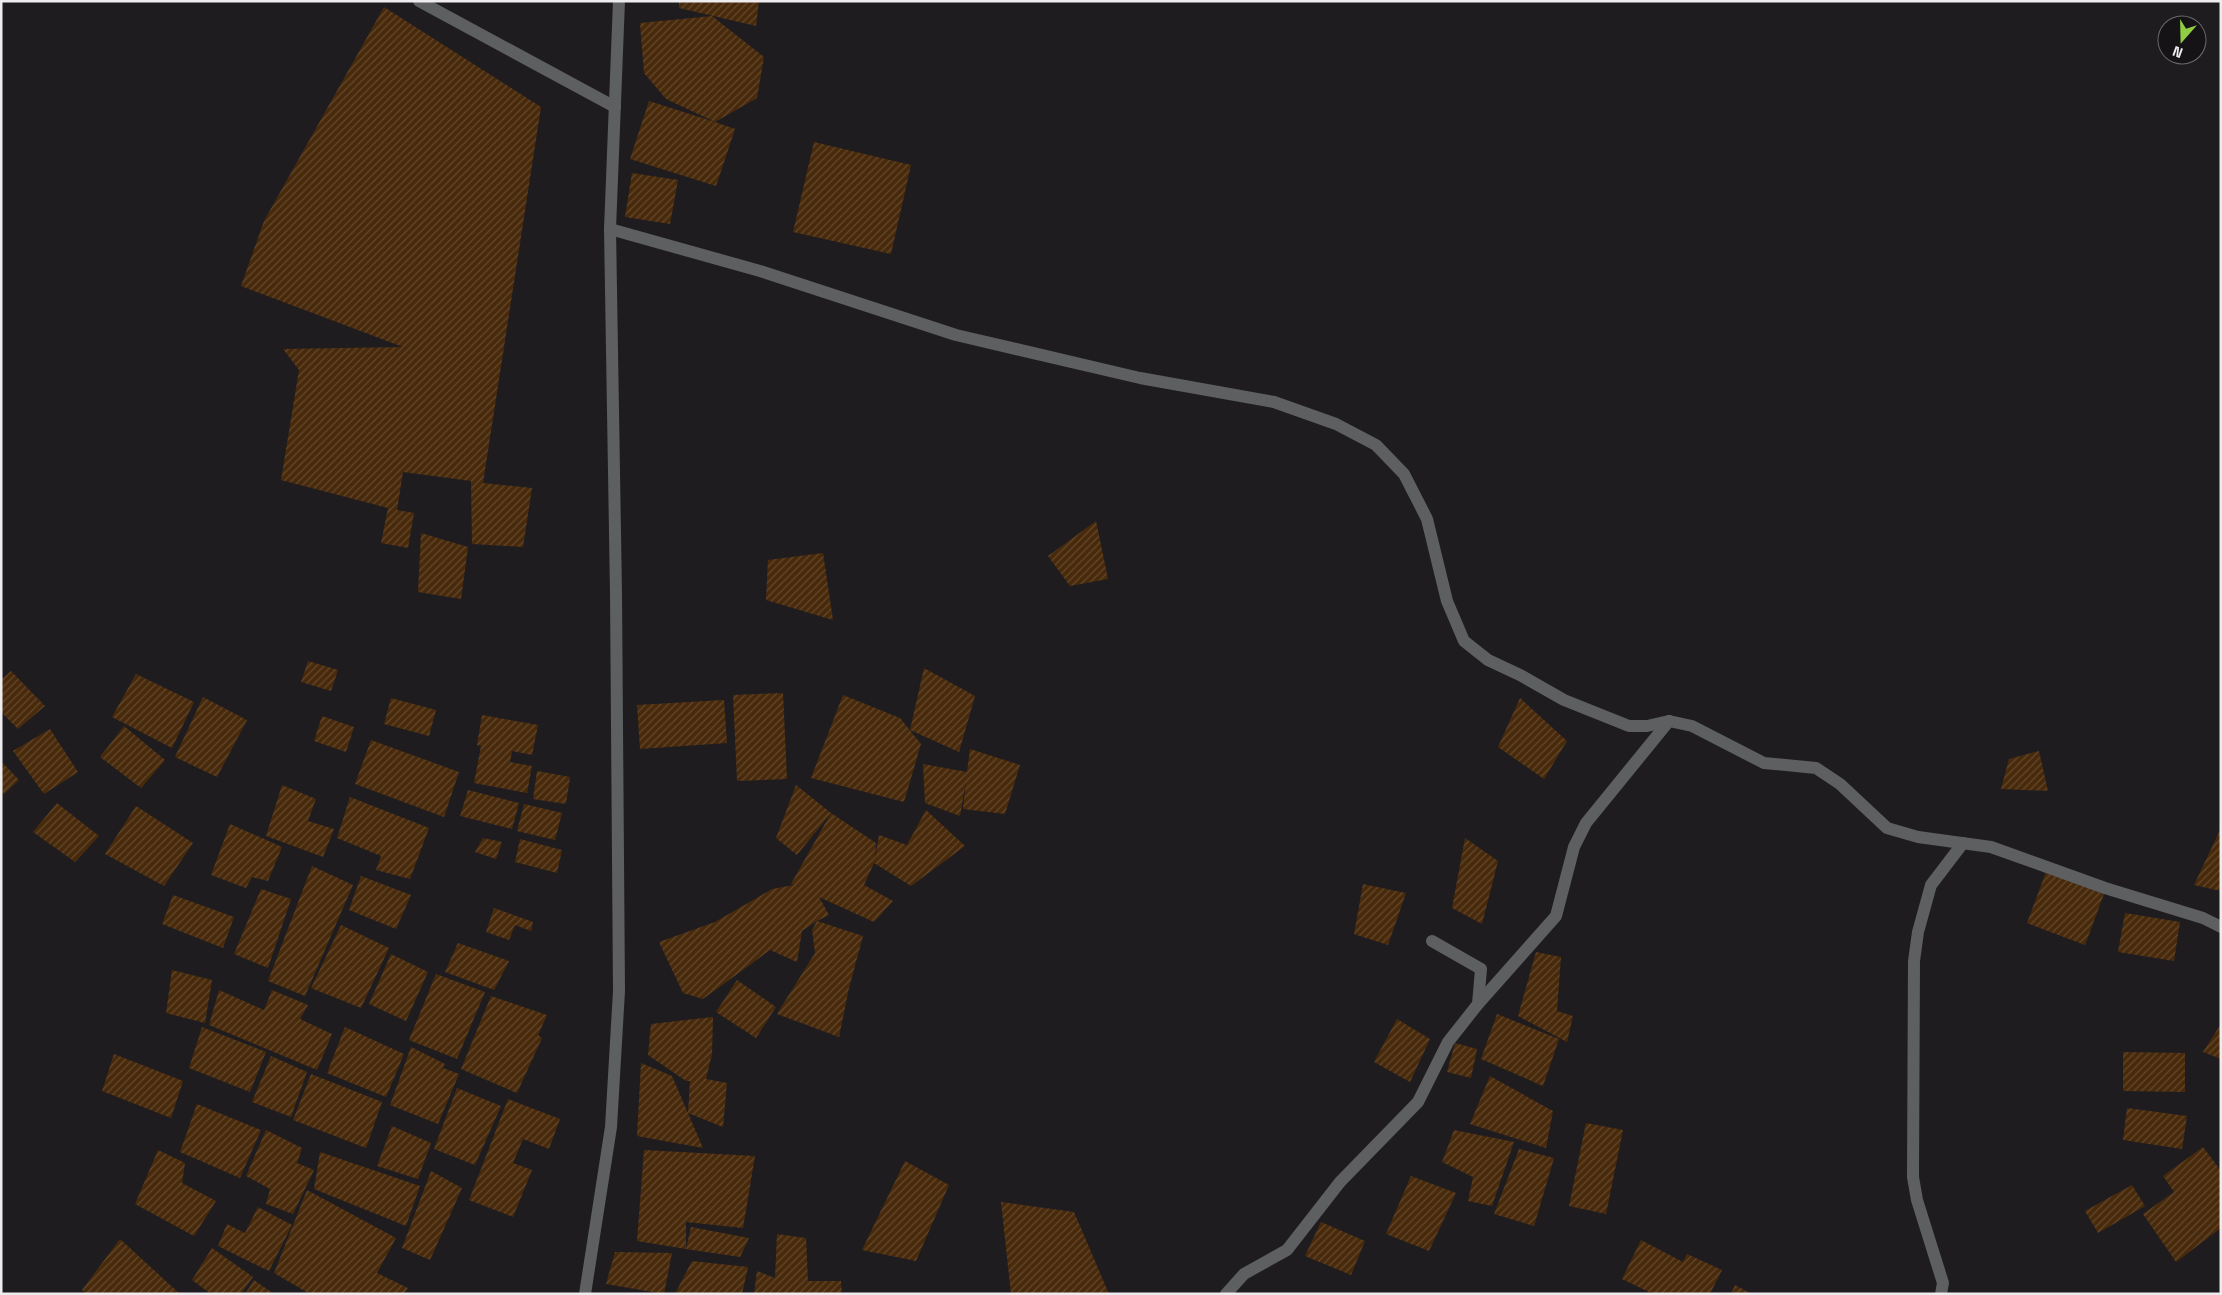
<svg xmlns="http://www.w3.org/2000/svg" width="2222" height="1295" font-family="'Space Grotesk',sans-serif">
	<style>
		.building { fill: url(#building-hatch) }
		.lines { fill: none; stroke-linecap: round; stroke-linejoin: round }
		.minor { stroke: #5d5f60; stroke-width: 12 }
	</style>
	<defs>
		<pattern id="building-hatch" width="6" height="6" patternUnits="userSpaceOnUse" patternTransform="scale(1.25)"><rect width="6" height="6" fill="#482a0b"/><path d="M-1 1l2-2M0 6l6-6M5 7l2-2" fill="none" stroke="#63492f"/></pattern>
	</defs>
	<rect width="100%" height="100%" fill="#1f1c1f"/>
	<g class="building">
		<polygon points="679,1 759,1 756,26 679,8"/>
		<polygon points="384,7 541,107 483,483 532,488 523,547 472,544 471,481 403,472 397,510 414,513 408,548 381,543 388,508 281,480 299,370 283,349 403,347 241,286 264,221"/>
		<polygon points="712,16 764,57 757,98 715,122 735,129 716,186 630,159 649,101 715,122 666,99 644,73 640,23"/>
		<polygon points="814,142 911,165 891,254 793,232"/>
		<polygon points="632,173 678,180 670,224 625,217"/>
		<polygon points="1096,521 1108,579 1070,586 1048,556"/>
		<polygon points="421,533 468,547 461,599 418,592"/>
		<polygon points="823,553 833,620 766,600 768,560"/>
		<polygon points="308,661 338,670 331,691 301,682"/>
		<polygon points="924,668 975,696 959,752 910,730"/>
		<polygon points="11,671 45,706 18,729 1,712 1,680"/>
		<polygon points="136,674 194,702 172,748 112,717"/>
		<polygon points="783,693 787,779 737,781 733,695"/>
		<polygon points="843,695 900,718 921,744 904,802 811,778"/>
		<polygon points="203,697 247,720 217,777 175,757"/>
		<polygon points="391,698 436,710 429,736 384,724"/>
		<polygon points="1520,698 1567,741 1544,779 1498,747"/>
		<polygon points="724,700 727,743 640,749 637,705"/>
		<polygon points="482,715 538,725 532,755 512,751 510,762 532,766 527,793 474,783 481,746 477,745"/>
		<polygon points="322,716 354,727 346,752 314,741"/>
		<polygon points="124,726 165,760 141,788 100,757"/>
		<polygon points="50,729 78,772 44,794 13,751"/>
		<polygon points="371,740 459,772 444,817 355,784"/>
		<polygon points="970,749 1020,765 1005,814 963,809 966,781 960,816 925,803 923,764 967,772"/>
		<polygon points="2039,751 2048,791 2001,789 2009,759"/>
		<polygon points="3,763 19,780 4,794 1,791 1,765"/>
		<polygon points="537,771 570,777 566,804 533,799"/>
		<polygon points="282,785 316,799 308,821 334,829 323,857 266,836"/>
		<polygon points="796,785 831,813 797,855 776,838"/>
		<polygon points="468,790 519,803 512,829 460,816"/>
		<polygon points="350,797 429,828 410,879 376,870 381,856 337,838"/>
		<polygon points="57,803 99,836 75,862 33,832"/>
		<polygon points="524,804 562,813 555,840 517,831"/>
		<polygon points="136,806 193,843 164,886 105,854"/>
		<polygon points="926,810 965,846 911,886 874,863 864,885 893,901 874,922 819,897 829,915 817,921 863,936 849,988 839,1037 777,1014 815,953 812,930 817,921 802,931 797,962 770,950 703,999 683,993 659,942 715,922 772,889 794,885 791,884 831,813 876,843 875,858 879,835 907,845"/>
		<polygon points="230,824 282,847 268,881 252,877 246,888 211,875"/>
		<polygon points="2221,828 2221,891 2194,885"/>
		<polygon points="483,838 502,842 496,859 475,852"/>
		<polygon points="1465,838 1498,861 1482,924 1452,908"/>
		<polygon points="520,839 562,850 557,873 515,862"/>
		<polygon points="312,866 353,885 305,996 268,981"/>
		<polygon points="2046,872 2104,894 2085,945 2027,923"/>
		<polygon points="361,876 411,895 396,929 349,910"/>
		<polygon points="1363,884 1406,893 1388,945 1354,934"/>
		<polygon points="261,889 291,899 268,968 234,954"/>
		<polygon points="173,895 234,917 223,948 162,924"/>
		<polygon points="494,908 533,922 531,931 515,925 509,940 486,932"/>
		<polygon points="2125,913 2180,922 2174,961 2118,952"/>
		<polygon points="341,925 389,948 361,1008 311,988"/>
		<polygon points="458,943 509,961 494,990 445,972"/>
		<polygon points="1536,952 1561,957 1557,1011 1573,1016 1567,1042 1518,1016"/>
		<polygon points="391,954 428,972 406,1021 369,1004"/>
		<polygon points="172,970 212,980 205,1023 166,1013"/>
		<polygon points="436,974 485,992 457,1059 409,1040"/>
		<polygon points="737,980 776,1007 756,1038 716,1012"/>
		<polygon points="219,990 264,1010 272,990 308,1005 300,1019 332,1034 317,1070 209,1025"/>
		<polygon points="491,996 547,1015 538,1035 542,1038 517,1093 461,1069"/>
		<polygon points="1497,1014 1559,1039 1543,1086 1481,1059"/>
		<polygon points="713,1017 712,1054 706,1079 727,1083 723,1127 688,1113 690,1081 686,1081 648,1055 651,1024"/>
		<polygon points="1397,1019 1430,1039 1410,1082 1374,1062"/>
		<polygon points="2221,1024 2221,1059 2203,1052"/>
		<polygon points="202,1027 266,1052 250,1092 189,1068"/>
		<polygon points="345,1027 404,1054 386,1097 327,1073"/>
		<polygon points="1455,1043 1477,1049 1471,1078 1447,1072"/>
		<polygon points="411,1047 445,1064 443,1068 459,1074 438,1124 390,1105"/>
		<polygon points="2123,1052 2185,1053 2185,1092 2123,1091"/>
		<polygon points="114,1054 183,1081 171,1118 102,1091"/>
		<polygon points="271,1056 307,1072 291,1117 252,1102"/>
		<polygon points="641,1063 672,1076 703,1148 637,1136"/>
		<polygon points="311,1074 382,1102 366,1148 293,1120"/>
		<polygon points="1490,1076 1553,1111 1546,1148 1470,1124"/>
		<polygon points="457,1088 501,1106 475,1165 434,1149"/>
		<polygon points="508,1099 560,1119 549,1149 523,1139 513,1163 532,1170 513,1217 469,1200"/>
		<polygon points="197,1104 261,1130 240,1178 180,1152"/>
		<polygon points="2127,1108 2187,1116 2182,1149 2123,1140"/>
		<polygon points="1586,1123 1623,1130 1606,1214 1569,1206"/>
		<polygon points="392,1126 431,1143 418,1179 377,1166"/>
		<polygon points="266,1130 302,1148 297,1163 314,1170 293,1214 266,1204 270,1189 246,1176"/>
		<polygon points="1454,1130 1514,1142 1492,1206 1468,1201 1473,1177 1442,1162"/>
		<polygon points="2203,1147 2221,1171 2221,1228 2176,1262 2143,1214 2174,1192 2163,1176"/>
		<polygon points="1519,1149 1554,1158 1534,1226 1494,1214"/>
		<polygon points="158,1150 185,1163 182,1183 216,1201 194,1236 135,1204"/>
		<polygon points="644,1150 755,1156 743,1228 686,1222 686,1249 637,1241"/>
		<polygon points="320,1152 420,1186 406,1226 314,1189"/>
		<polygon points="905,1161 949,1185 916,1261 862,1250"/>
		<polygon points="431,1171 462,1188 430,1260 402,1248"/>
		<polygon points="1411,1176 1456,1193 1429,1251 1386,1234"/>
		<polygon points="2132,1185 2145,1206 2098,1233 2085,1211"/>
		<polygon points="307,1190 396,1238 377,1273 408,1288 404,1294 310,1294 274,1273"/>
		<polygon points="1001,1202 1074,1212 1109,1294 1011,1294"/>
		<polygon points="258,1207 292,1225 269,1271 218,1246 227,1224 245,1233"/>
		<polygon points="1321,1222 1365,1241 1351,1275 1305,1256"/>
		<polygon points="691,1227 749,1238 740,1257 686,1249"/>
		<polygon points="777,1234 806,1238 808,1281 841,1281 842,1294 754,1294 757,1271 775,1278"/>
		<polygon points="120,1239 180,1294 86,1294 82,1290"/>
		<polygon points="1641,1240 1683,1262 1687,1254 1722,1270 1710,1294 1653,1294 1622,1279"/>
		<polygon points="212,1248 253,1277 241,1294 211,1294 192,1280"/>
		<polygon points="615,1252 672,1253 664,1294 606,1284"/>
		<polygon points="692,1261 748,1267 742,1294 675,1294"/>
		<polygon points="254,1280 274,1294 245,1294"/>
		<polygon points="1735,1285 1752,1294 1731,1294"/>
	</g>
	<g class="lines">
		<g class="minor">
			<polyline points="419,1 615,107"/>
			<polyline points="610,229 760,271 956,335 1140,378 1274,402 1336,424 1376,445 1404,474 1427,519 1447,601 1464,641 1488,660 1520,675 1564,700 1629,726 1647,726 1669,721 1692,726 1764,763 1816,768 1840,784 1887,828 1918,837 1991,847 2105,888 2203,918 2221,927"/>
			<polyline points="1478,1004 1556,916 1574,847 1586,823 1669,721"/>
			<polyline points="585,1294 611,1127 619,991 616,593 610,229 619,1"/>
			<polyline points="1226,1294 1244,1274 1287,1250 1340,1182 1418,1102 1448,1042 1478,1004 1481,969 1432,941"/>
			<polyline points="1941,1294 1943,1283 1917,1200 1913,1177 1914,961 1918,932 1931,885 1963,843"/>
		</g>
	</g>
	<rect width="2222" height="1295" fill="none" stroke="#eeecee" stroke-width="5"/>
	<g transform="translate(2182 40) rotate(200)"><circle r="24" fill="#161316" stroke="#6c6a6c"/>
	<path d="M0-4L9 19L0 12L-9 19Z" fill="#8fcd42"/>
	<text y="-8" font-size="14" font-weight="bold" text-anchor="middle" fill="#eeecee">N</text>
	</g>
</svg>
